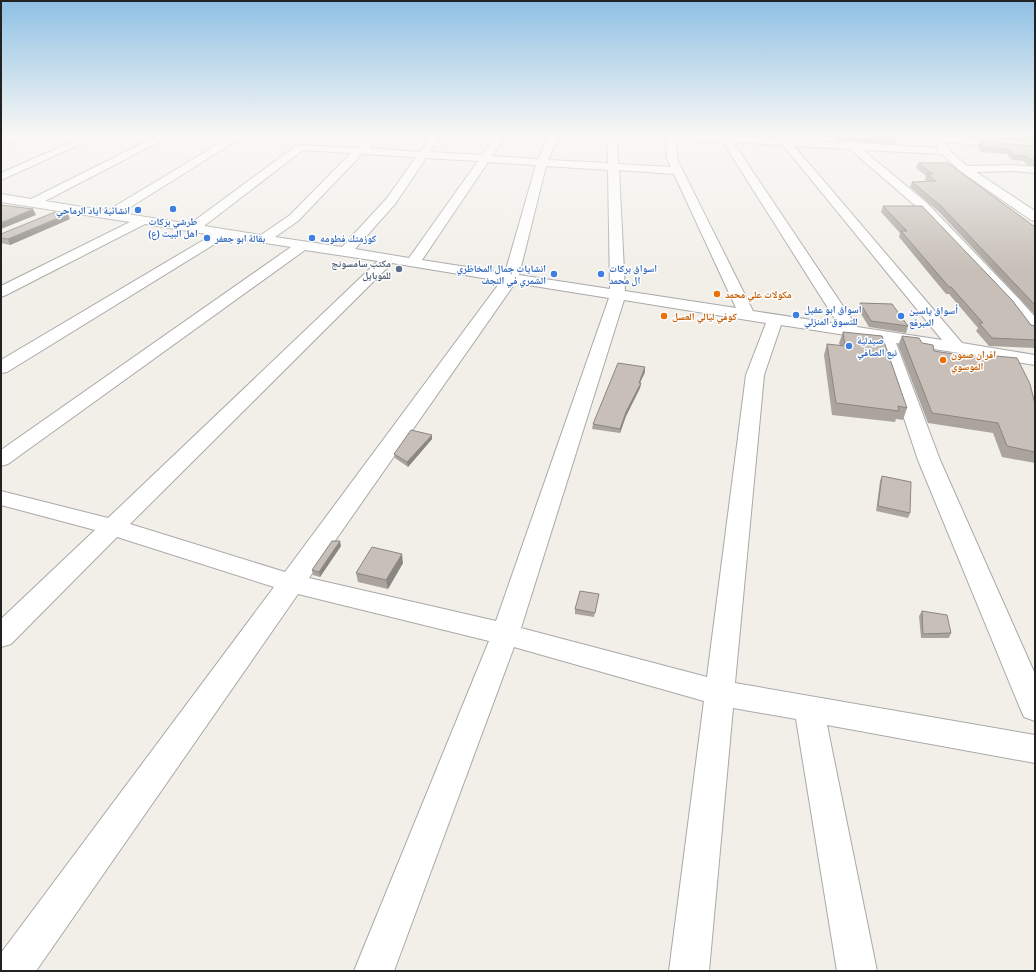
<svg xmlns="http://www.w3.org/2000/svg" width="1036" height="972" font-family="'PT Sans Narrow','Noto Naskh Arabic',sans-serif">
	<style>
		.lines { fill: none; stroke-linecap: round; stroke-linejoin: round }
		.minor-casing { stroke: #a9a9a9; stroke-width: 2 }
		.minor { fill: #fff; fill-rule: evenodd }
		.wall { fill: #aba49e }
		.shaded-wall { fill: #8b8681 }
		.building { fill: #c7bfb8; stroke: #8b8681 }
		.shop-dot { fill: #3f7fe0; stroke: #fff; stroke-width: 1.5 }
		.service-dot { fill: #5c6f8a; stroke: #fff; stroke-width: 1.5 }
		.food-dot { fill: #e8710a; stroke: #fff; stroke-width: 1.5 }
		.labels { text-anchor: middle; stroke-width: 3; stroke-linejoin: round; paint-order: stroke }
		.far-shop-label { font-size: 10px; font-weight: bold; fill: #366cbe; stroke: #fff; text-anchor: start }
		.far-service-label { font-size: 10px; font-weight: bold; fill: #4e5e75; stroke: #fff; text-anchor: end }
		.far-food-label { font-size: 10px; font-weight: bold; fill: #c56008; stroke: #fff; text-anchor: start }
	</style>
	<rect width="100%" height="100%" fill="#f2efe9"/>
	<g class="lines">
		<g class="minor-casing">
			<g id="minor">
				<polygon points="17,134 31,134 29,136 1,147 1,141"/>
				<polygon points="90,134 103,134 1,180 1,173"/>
				<path d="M161,134H174L45,201L107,211L235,134H247L121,213L190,224L297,145L357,148L375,134H386L369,148L420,152L432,134H442L430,152L482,155L497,134H507L492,156L538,159L550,134H560L548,160L608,163L607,134H617L618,164L671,167L667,159L666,139L632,137L627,134H688L781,139L780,134H790V140L847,143L852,140L857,143L938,148L932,134H942L943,136L1035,144V150L946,142L949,150L967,166L1012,165L1035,167V173L1012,171L976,172L1035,211V221L1031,220L960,171L942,154L863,150L927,203L1020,300L1035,317V333L1029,331L1010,306L919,209L850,149L794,146L962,343L1035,355V365L896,343L940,460L1035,674V721L1024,717L1020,708L918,460L878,340L781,325L764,375L735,683L1035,735V763L827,725L877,971H837L796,719L733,708L709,971H669L704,701L514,647L394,971H354L489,641L298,594L36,971H1V953L274,587L117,537L11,644L1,647V619L95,530L1,505V491L108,518L378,261L305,250L8,464L1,466V450L291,247L226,237L7,372L1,373V360L212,235L145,224L6,295L1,297V286L130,222L1,202V194L31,199ZM676,139L723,142L838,324L753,311L677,159ZM733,142L783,145L942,340L857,327ZM303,150L351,153L290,215L261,235L204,226ZM362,154L416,157L387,198L342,247L275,237L298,221ZM426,158L478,161L409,258L355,249L395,204ZM488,162L536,165L505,273L422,260ZM546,166L608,170L610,289L519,275ZM619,170L674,174L736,308L625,291ZM392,263L501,281L285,572L130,524ZM515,283L609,298L496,621L309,578ZM624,300L766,323L746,375L707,677L521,628Z"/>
			</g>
		</g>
		<use href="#minor" class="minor"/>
	</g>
	<g class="wall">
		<polygon points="743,134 774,134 774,137 743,135"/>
		<polygon points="837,134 901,134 894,144 857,142 853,139 847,141 836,140"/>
		<polygon points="973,134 1035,134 1035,142 974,137"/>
		<polygon points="980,141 1035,146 1035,166 1027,165 1024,161 1012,160 1007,154 981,152 978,146"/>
		<polygon points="918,163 1035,227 1035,315 939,212 910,187 912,182 927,181 925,180 926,176 916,168"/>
		<polygon points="883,206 1031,325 1035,326 1035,348 989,346 976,331 978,328 949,294 946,294 899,237 900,233 881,212"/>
		<polygon points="70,219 10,245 1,243 1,234"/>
		<polygon points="860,303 908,326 906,333 869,327 858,309"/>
		<polygon points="843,332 907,408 903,420 896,419 895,422 832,415 824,355 827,344 840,346 839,343"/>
		<polygon points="902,336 934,351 977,358 978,355 995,358 996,356 1035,404 1035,463 1002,457 993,433 928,423 898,345"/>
		<polygon points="645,372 640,383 641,383 640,388 626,416 620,433 592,429 593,424"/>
		<polygon points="432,439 408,467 395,458 394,454"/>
		<polygon points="882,476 910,513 908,518 876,511 880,481"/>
		<polygon points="341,546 320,577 313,575 312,570"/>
		<polygon points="403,563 388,589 358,582 356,573"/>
		<polygon points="599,594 594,617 575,614 575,609"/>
		<polygon points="922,611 951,633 949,638 921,638 919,616"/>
	</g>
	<g class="shaded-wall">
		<polygon points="900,134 901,134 894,144 895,141"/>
		<polygon points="853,136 853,139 847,141 848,138"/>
		<polygon points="33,209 36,215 1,229 1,223"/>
		<polygon points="68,214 70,219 10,245 8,239"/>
		<polygon points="645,367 645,372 638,387 639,383"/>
		<polygon points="641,383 640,388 626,416 620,433 620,429 626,412"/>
		<polygon points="432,435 432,439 408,467 407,462"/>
		<polygon points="340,541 341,546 320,577 319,572"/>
		<polygon points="402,554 403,563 388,589 386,580"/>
	</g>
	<g class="building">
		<polygon points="837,134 900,134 895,141 858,139 853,136 848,138 837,137"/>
		<polygon points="998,134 1035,134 1035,137"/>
		<polygon points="980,141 1035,146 1035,160 1029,159 1026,156 1014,155 1009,149 983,147"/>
		<polygon points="918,163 948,163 1035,227 1035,305 941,206 912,182 936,181 927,174 933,174"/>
		<polygon points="1,205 33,209 1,223"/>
		<polygon points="883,206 922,206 1012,300 1031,325 1035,326 1035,340 992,338 979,323 983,323 951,287 949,287 901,231 907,231"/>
		<polygon points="55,212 68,214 8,239 1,238 1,234"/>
		<polygon points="860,303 892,304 908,326 871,321"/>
		<polygon points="843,332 882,336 907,408 898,406 899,411 836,403 827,344 845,346"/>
		<polygon points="902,336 919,338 922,343 933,345 934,351 979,358 978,355 997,358 996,356 1017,358 1030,384 1035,404 1035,452 1007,446 998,423 932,413"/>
		<polygon points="618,363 645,367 639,383 641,383 626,412 620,429 593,424"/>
		<polygon points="411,430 432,435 407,462 394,454"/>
		<polygon points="882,476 911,482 910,513 878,506"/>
		<polygon points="332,541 340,541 319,572 312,570"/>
		<polygon points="372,547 402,554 386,580 356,573"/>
		<polygon points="580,591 599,594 595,613 575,609"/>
		<polygon points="922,611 947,615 951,633 923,634"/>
	</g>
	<linearGradient id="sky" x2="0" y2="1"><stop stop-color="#8fc0e4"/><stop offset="0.5" stop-color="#f9f8f5"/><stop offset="1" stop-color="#f9f8f5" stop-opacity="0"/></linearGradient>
	<rect width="1036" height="270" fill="url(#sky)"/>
	<g class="shop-dot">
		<circle cx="173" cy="209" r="4"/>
		<circle cx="138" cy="210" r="4"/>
		<circle cx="207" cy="238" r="4"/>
		<circle cx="312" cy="238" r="4"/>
		<circle cx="554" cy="274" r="4"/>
		<circle cx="601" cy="274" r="4"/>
		<circle cx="796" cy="315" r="4"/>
		<circle cx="901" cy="316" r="4"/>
		<circle cx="849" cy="346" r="4"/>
	</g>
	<circle class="service-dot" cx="399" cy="269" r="4"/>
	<g class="food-dot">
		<circle cx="717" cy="294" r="4"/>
		<circle cx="664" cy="316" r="4"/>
		<circle cx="943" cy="360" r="4"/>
	</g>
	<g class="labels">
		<g class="far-shop-label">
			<text x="130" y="214" text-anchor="end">انشائية اياد الرماحي</text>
			<text x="173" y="225" text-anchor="middle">طرشي بركات<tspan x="173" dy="12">اهل البيت (ع)</tspan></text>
			<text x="215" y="242">بقالة ابو جعفر</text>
			<text x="320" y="242">كوزمتك فطومه</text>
			<text x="546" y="272" text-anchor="end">انشايات جمال المخاظري<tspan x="546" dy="12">الشمري في النجف</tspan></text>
			<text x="609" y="272">اسواق بركات<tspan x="609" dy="12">ال محمد</tspan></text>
			<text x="804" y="313">اسواق ابو عقيل<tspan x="804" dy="12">للتسوق المنزلي</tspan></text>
			<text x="909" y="314">أسواق ياسين<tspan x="909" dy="12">المبرقع</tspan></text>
			<text x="857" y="344">صيدلية<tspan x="857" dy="12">نبع الصافي</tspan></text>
		</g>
		<g class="far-service-label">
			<text x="391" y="267">مكتب سامسونج<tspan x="391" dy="12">للموبايل</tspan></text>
		</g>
		<g class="far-food-label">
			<text x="725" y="298">مكولات علي محمد</text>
			<text x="672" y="320">كوفي ليالي العسل</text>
			<text x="951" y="358">افران صمون<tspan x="951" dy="12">الموسوي</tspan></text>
		</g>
	</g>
	<rect width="1036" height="972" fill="none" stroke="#222222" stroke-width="4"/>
</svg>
